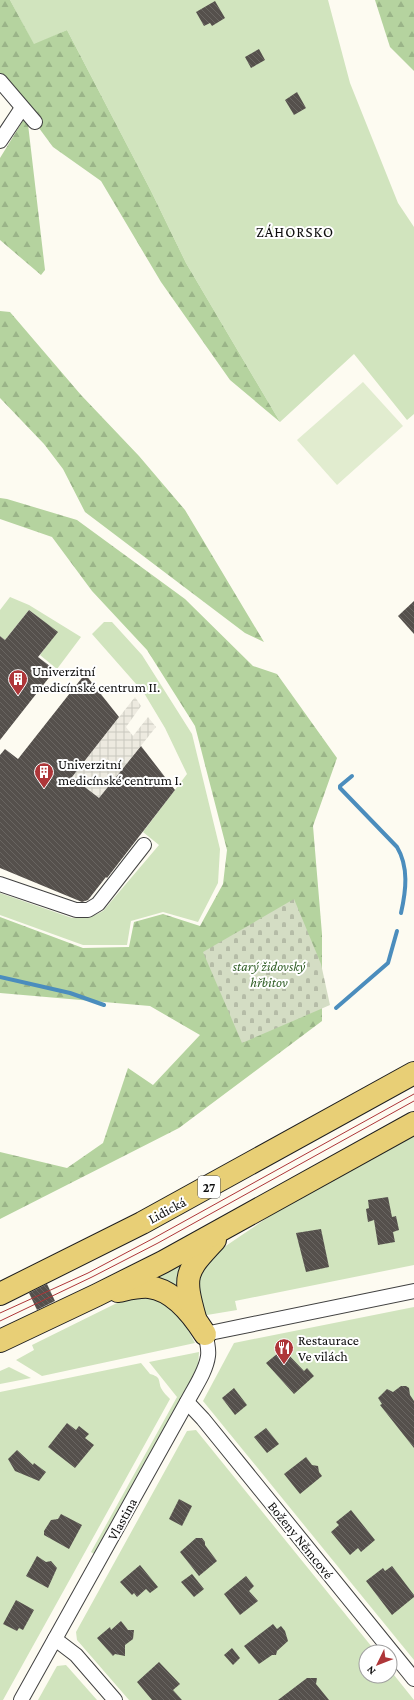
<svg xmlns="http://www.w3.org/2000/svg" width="414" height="1700" font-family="'Crimson Pro',serif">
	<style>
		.green { fill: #d1e4be }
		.forest { fill: url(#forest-firs) }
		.cemetery { fill: url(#cemetery-stones) }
		.pitch { fill: #e1eccf }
		.plaza { fill: url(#plaza-grid) }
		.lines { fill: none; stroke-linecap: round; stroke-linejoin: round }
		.stream { stroke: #4b8dbd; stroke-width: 4 }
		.building { fill: url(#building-back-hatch) }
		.street-casing { stroke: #414141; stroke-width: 16 }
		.primary-casing { stroke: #1f1f1f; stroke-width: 24 }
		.street { stroke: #fff; stroke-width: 14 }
		.primary { stroke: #e8cf76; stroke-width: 22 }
		.tram { stroke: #ae3639; stroke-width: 1 }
		.labels { text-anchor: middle; stroke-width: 4; stroke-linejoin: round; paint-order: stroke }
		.shield { fill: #fff; stroke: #565656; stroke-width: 1 }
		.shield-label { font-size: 13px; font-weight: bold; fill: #0e0e0e }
		.poi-label { font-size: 14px; fill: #0e0e0e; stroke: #fff; text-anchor: start }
		.park-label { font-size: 14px; font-style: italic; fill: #305e26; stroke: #fff }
		.street-label { font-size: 14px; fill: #0e0e0e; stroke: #fff }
		.neighbourhood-label { font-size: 15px; letter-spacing: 1px; fill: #0e0e0e; stroke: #fff }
	</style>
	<defs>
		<pattern id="forest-firs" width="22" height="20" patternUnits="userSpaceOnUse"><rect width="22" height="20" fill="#b5d39f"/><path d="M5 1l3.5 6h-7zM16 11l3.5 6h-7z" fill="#9ab488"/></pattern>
		<pattern id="cemetery-stones" width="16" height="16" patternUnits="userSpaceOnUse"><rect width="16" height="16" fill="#d4ddc4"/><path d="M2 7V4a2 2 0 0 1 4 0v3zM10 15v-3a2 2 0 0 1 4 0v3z" fill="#b5bca7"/></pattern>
		<pattern id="plaza-grid" width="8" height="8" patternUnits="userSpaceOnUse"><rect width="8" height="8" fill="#edeae0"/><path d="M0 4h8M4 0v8" fill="none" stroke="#cac8bf"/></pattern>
		<pattern id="building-back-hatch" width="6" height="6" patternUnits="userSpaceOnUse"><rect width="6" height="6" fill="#55504c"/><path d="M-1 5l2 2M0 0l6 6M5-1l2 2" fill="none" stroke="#696561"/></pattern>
	</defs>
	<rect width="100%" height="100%" fill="#fdfbf1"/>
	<g class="green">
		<polygon points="10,0 328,0 350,83 398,203 414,227 414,414 407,420 354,354 280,422 186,263 151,191 67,30 34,45"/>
		<polygon points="10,597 29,605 81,637 57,669 40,655 57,632 29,610 5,640 0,636 0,610"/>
		<path d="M104,622H112L142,655L192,734L220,849L218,883L198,922L163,912L131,921L127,945H83L0,915V893L72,918C84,918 92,917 103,911L159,845L143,832L187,774L165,728L144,693L92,634Z"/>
		<polygon points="414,1131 414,1265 235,1301 237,1310 207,1315 200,1311 197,1268 205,1260 323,1180"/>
		<polygon points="186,1259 180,1291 151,1280"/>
		<polygon points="149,1292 179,1313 195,1343 42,1376 16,1360 34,1350 32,1345 127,1298"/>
		<polygon points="414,1307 414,1660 203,1401 234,1343"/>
		<polygon points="199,1352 198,1367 94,1554 91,1552 177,1397 149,1362"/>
		<path d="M141,1363L150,1374C161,1377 158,1379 161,1388C163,1392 167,1396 170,1399L3,1700H0V1392Z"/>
		<polygon points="9,1367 31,1378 0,1384 0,1371"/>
		<polygon points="196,1430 376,1652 366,1652 366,1676 390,1676 390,1670 414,1700 129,1700 77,1640 76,1632 187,1431"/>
		<polygon points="66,1665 97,1700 38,1700 57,1666"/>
	</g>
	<g class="forest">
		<polygon points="0,0 10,0 34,44 67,30 151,191 186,263 280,422 230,380 161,282 101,181 53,147 33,120 28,124 45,270 41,275 0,240 0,158 24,119 0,92"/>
		<polygon points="375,0 414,0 414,71 390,47"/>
		<polygon points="0,311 10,312 81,395 139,456 185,510 264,642 245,633 85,512 63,469 44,444 0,398"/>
		<polygon points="0,498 7,499 77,520 185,599 253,666 277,674 337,758 313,826 322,934 322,1021 179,1128 0,1219 0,1152 67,1168 103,1143 128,1068 153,1085 200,1035 150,1006 0,993 0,917 83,948 129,947 134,922 163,914 200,926 223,884 227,850 195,726 147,650 92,591 52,537 0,519"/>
	</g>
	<polygon class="cemetery" points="294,899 321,964 330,1005 242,1043 203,952"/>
	<polygon class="pitch" points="363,382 403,426 337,485 297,440"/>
	<polygon class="plaza" points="135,697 141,706 126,727 133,736 148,717 156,727 99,798 72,777"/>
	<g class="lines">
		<g class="stream">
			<path d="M352,776L340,786V788L397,847C409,867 406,891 401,913"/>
			<polyline points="0,977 70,993 104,1005"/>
			<polyline points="336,1008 388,963 397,931"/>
		</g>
	</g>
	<g class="building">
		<polygon points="215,1 225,18 212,26 210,23 204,26 196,12"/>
		<polygon points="259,49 265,60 251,68 245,57"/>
		<polygon points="297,92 306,108 294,115 285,100"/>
		<polygon points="414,601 414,634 398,616"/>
		<polygon points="29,610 58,632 38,657 55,670 0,740 0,636 5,640"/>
		<polygon points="85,674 119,717 72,777 99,798 141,746 175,790 107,878 106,877 88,900 82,902 0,868 0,755 5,749 18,759"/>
		<polygon points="388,1197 392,1217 396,1216 399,1230 393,1232 395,1242 378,1245 374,1220 368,1222 366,1209 369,1208 368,1200"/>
		<polygon points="321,1229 329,1267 306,1272 296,1233"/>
		<polygon points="47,1284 55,1301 37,1310 29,1293"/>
		<polygon points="283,1349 304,1371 307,1368 314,1376 294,1394 266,1363"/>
		<polygon points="401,1386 406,1386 409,1388 410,1395 414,1401 414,1448 380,1405 382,1404 378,1398 387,1389 393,1392"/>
		<polygon points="234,1388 247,1405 235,1415 222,1398"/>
		<polygon points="67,1423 76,1430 79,1426 89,1434 85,1438 94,1445 75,1468 48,1447"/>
		<polygon points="266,1428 279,1444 267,1453 254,1437"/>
		<polygon points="17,1450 33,1465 34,1463 46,1472 39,1481 15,1471 8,1459"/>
		<polygon points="306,1457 312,1465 318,1466 319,1472 322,1476 300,1494 284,1474"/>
		<polygon points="179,1499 192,1506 182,1526 169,1519"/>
		<polygon points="351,1510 375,1540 361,1552 358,1548 350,1555 331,1532 339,1525 336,1522"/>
		<polygon points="61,1514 82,1525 69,1549 44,1535 44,1531 51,1520 58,1519"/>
		<polygon points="196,1538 202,1538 205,1542 205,1545 217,1561 199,1576 180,1552"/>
		<polygon points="37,1556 46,1562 51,1561 57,1568 48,1588 26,1576"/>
		<polygon points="140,1565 158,1587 150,1593 146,1589 137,1597 134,1593 132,1595 120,1582"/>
		<polygon points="392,1566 414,1595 414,1597 392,1615 366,1581 383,1568 385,1571"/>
		<polygon points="192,1574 204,1589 194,1597 181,1582"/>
		<polygon points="246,1576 254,1586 249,1591 258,1601 240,1615 224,1594"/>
		<polygon points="16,1600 34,1610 23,1630 19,1628 17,1631 3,1624"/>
		<polygon points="121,1621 128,1630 134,1630 133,1639 125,1645 125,1656 115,1654 113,1656 97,1638 110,1627 111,1630"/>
		<polygon points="273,1624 277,1629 281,1626 285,1631 288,1641 277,1651 276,1655 272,1655 259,1664 244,1646"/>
		<polygon points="232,1648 240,1658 233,1665 224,1655"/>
		<polygon points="159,1662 180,1684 173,1690 182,1700 152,1700 137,1682"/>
		<polygon points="307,1678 317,1678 316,1684 329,1700 278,1700"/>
	</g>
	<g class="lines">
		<g class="street-casing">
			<g id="street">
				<polyline points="0,81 35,122"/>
				<polyline points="0,141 22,108"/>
				<polyline points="0,884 76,910 88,910 98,904 144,845"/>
				<polyline points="187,1402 203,1419 414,1679"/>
				<polyline points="55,1639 76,1655 115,1700"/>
				<path d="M21,1700L187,1402C194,1388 206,1372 208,1356C209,1349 207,1341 205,1334L414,1291"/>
			</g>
		</g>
		<g class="primary-casing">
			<g id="primary">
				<path d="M118,1291C128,1289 139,1286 149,1287C174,1290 193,1315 205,1334"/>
				<polyline points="0,1294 142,1223 414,1073"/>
				<path d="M195,1318C183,1275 185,1272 215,1240"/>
				<polyline points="0,1341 97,1295 163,1262 414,1123"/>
			</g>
		</g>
		<use href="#street" class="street"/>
		<use href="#primary" class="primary"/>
		<g class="tram">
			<polyline points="0,1313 88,1273 154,1238 414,1094"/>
			<polyline points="0,1321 92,1277 158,1243 414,1101"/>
		</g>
	</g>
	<defs>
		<g id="building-pin" transform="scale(1)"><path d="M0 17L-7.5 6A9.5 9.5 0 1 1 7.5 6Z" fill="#ae3639" stroke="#fff"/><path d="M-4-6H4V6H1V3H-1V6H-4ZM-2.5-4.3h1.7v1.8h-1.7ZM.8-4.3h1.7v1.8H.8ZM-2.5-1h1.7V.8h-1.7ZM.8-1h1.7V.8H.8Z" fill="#fff"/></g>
		<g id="restaurant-pin" transform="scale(1)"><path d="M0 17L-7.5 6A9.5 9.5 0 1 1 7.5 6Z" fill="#ae3639" stroke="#fff"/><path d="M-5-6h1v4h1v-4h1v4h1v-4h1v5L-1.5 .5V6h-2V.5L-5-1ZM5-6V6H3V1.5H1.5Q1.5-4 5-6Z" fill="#fff"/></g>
	</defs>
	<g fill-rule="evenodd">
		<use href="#building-pin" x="18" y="679"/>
		<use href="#building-pin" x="44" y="772"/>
		<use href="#restaurant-pin" x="284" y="1348"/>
	</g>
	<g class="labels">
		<rect class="shield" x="198" y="1176" width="22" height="22" rx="3"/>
		<g class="shield-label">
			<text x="209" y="1192">27</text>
		</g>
		<g class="poi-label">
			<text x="32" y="676">Univerzitní<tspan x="32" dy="16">medicínské centrum II.</tspan></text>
			<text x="58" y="769">Univerzitní<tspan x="58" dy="16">medicínské centrum I.</tspan></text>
			<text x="298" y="1345">Restaurace<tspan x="298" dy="16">Ve vilách</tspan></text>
		</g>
		<g class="park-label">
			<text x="269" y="971">starý židovský<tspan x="269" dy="16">hřbitov</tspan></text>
		</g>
		<g class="street-label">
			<text transform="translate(167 1210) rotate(-28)" y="5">Lidická</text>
			<text transform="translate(122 1519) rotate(-61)" y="5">Vlastina</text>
			<text transform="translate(301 1540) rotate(51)" y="5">Boženy Němcové</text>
		</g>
		<g class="neighbourhood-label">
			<text x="295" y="237">ZÁHORSKO</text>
		</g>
	</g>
	<g transform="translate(378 1664) rotate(227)"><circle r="19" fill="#ffffff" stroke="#9f9f9f"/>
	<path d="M0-3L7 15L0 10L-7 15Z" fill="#ae3639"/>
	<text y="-6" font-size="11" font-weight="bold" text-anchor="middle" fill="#0e0e0e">N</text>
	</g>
</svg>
